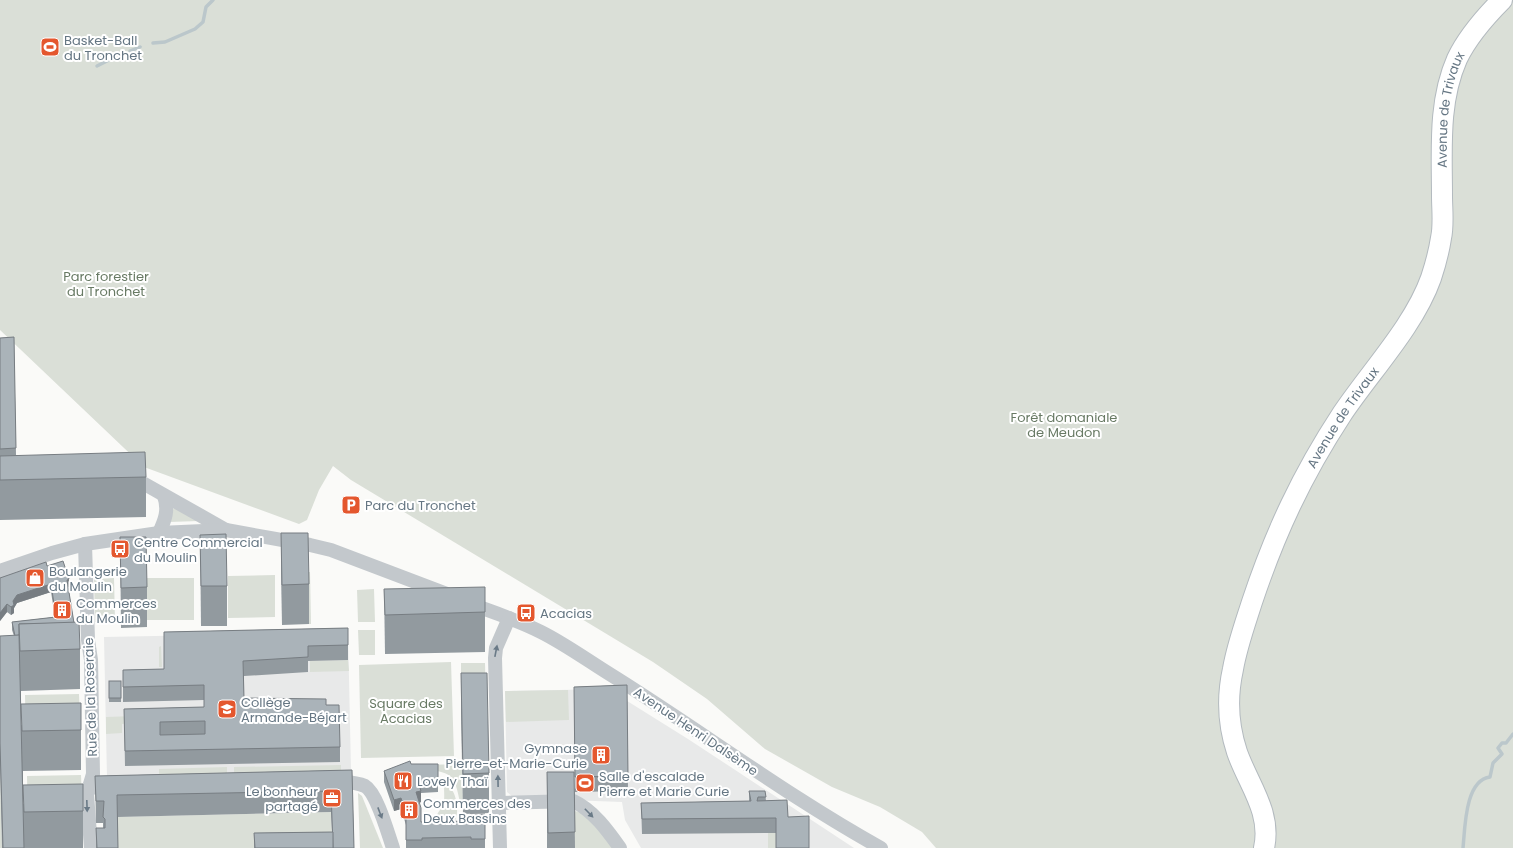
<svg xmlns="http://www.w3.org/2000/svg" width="1513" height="848" font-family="Poppins,sans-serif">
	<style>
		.built { fill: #e8e9e9 }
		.green { fill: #dadfd7 }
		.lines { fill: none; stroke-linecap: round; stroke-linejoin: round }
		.stream { stroke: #bbc7cb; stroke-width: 3.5 }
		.secondary-casing { stroke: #b3babf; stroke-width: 22 }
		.minor { stroke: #c3c8cc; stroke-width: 14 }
		.secondary { stroke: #fff; stroke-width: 20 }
		.wall { fill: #929a9f }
		.shaded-wall { fill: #777d82 }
		.building { fill: #aab3b9; stroke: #777d82; fill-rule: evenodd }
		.oneway { fill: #6a7a87 }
		.labels { text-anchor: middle; stroke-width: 4; stroke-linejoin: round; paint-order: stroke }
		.poi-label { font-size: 13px; fill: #657683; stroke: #fff; text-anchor: start }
		.street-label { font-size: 13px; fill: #657683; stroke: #fff }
		.park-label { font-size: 13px; fill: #687a64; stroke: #fff }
	</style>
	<rect width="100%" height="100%" fill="#fafaf8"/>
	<g class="built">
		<polygon points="348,632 351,771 107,778 104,637"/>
		<polygon points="608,689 688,739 854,848 641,848 625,820 622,802 514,798 507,792 505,691"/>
	</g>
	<g class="green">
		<polygon points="0,0 1513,0 1513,848 936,848 922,832 880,807 832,787 765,749 707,699 653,662 351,480 333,466 319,490 307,520 299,524 144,467 0,330"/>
		<polygon points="174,507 199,521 169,522"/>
		<polygon points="308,572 310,572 311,624 309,624"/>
		<polygon points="275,575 275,617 228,618 228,576"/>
		<polygon points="114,578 115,621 95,622 94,579"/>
		<rect x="147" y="578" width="47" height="42"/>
		<polygon points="374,589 375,622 358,622 357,590"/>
		<polygon points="358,630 375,630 375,655 359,655"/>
		<polygon points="161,646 162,667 159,667 159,647"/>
		<polygon points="348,660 349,671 310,672 310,661"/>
		<polygon points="451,662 454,756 361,758 359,665"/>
		<polygon points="461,663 485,663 486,703 461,703"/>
		<polygon points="568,690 569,720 506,722 505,691"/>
		<polygon points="79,694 81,743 26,744 25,695"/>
		<polygon points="134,716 134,723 122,724 122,733 106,734 106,717"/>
		<path d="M462,764L463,807H461C455,778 455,771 424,770L423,765Z"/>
		<polygon points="0,765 2,848 0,848"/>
		<polygon points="341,765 341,771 234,775 234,767"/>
		<polygon points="227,767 227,775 159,777 159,769"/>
		<polygon points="81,775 83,824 28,825 27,776"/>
		<path d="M444,787H449C457,792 460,815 454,822H439C433,814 441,812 443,804C445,800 444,792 444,787Z"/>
		<polygon points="358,793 362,796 383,848 360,848"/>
		<path d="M574,811C591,813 604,836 614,848H574Z"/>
		<polygon points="331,812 332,848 118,848 117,817"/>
		<rect x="768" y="833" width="8" height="15"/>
	</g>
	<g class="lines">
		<g class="stream">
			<polyline points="153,43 165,42 195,29 203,22 206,7 213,0"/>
			<polyline points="130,51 140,47"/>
			<polyline points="97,66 109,60"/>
			<path d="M1463,848C1465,828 1465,780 1490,777L1493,763L1502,754L1498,748L1502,743H1506L1513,734"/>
		</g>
		<g class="secondary-casing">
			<g id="secondary">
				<path id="s1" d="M1264,848C1272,812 1248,784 1237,752C1228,725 1227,696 1233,669C1237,646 1245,624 1252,602C1275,533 1302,475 1342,414C1370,372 1414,326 1431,278C1435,266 1439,251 1441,238C1444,225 1442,210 1442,196C1442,150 1438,102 1457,59C1468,36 1485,17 1502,0"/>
			</g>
		</g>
		<g class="minor">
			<polyline points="141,482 226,530"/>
			<path d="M159,533C165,520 169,510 164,496"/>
			<polyline points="85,544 88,640 91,660 93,774 87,794 91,848"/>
			<polyline points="0,571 52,553 85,544 159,533 226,530 310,545 331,550 447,594"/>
			<path d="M468,603C492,612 518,620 541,632C567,645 591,663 616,678C705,734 789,797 881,848"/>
			<path d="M334,781C344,782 356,782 365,786C377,793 388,834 393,848"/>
			<polyline points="90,788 113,785"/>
			<path d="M499,803L573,801C593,810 608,831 620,848"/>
			<polyline points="500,848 495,658 496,648 509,618"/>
		</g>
		<use href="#secondary" class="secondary"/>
	</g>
	<g class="wall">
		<polygon points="14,337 16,455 146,477 146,517 0,520 0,338"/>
		<polygon points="281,533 309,584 309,624 282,625 281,573"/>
		<polygon points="200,535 227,586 227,626 201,626"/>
		<polygon points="120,537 147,587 147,627 121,628"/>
		<polygon points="47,566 69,587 68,587 74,623 80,649 80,689 21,691 21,725 81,730 81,770 23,771 23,804 83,811 83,848 2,848 0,764 0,636 14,636 12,630 12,622 55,617 51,592 17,603 14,608 14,613 11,615 7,612 0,621 0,578"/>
		<polygon points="384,589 485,612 485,652 385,654"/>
		<polygon points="348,628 348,660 308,661 308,672 244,676 244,698 326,705 340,747 340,762 125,766 124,709 204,707 204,700 123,702 123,670 164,669 164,632"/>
		<polygon points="461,673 489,773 489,813 463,814 461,713"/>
		<rect x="109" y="681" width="12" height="21"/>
		<polygon points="627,685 628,791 575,792 574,687"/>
		<polygon points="411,764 438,781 438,792 421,793 421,802 419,803 421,822 470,821 485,814 485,848 406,848 406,825 401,809 394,811 384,782 384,771"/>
		<polygon points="352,770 354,848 254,848 254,833 332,832 331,812 118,817 118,848 96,848 96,828 103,828 103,823 96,823 95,776"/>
		<polygon points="547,772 574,772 575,848 547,848"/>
		<polygon points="749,791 765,791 766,801 787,800 776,833 642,834 641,803 749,801"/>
	</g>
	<g class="shaded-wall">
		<polygon points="69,579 69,587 67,587 67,580"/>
		<polygon points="51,584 51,592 17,603 14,608 14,613 11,615 11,607 13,601 17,595"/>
		<polygon points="7,604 7,612 0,621 0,613"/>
		<polygon points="421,791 421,802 416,804 416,792"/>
		<polygon points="401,798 401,809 394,811 394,800"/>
	</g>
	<g class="building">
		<polygon points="14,337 16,448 0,449 0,338"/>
		<polygon points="145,452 146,477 0,480 0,456"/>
		<polygon points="281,533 308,533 309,584 282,585"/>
		<polygon points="226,534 227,586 201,586 200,535"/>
		<polygon points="120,537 146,537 147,587 121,588"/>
		<polygon points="63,561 69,579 67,580 74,623 19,624 19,639 19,635 15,636 12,622 56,617 51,584 17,595 13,601 14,605 11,607 7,604 0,613 0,578 46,562 47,566"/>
		<polygon points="485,587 485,612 385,615 384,589"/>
		<polygon points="79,622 80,649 20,651 19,624"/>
		<path d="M348,628V645L308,646V657L243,661L244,698L326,699V705H339L340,747L125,751L124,709L204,707V685L123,687V670L164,669V632ZM205,721V734L160,735V722Z"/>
		<polygon points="19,635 24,848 3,848 0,743 0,636"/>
		<polygon points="461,673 487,673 489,773 463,774"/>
		<rect x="109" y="681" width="12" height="17"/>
		<polygon points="627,685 628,776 575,777 574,687"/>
		<polygon points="81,703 81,730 22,731 21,704"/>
		<polygon points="410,761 411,764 438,764 438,781 418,782 421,791 416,792 421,808 421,822 470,821 470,814 485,814 485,839 471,839 471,837 422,838 422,840 406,840 406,814 401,798 394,800 384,771"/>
		<polygon points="352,770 354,848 333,848 331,791 117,795 118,848 97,848 96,828 105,828 105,819 103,817 104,801 96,801 95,776"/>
		<polygon points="547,772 574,772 575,832 548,833"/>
		<polygon points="83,784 83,811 24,812 23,785"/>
		<polygon points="749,791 765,791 766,797 758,797 757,801 787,800 788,817 809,816 809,848 776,848 776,818 642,819 641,803 751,801"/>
		<polygon points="333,832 333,848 255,848 254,833"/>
	</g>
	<defs><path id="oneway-solid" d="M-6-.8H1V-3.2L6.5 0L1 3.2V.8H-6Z"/></defs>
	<g class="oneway">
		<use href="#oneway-solid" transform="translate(496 651) rotate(-79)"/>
		<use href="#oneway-solid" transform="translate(498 781) rotate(-91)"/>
		<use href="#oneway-solid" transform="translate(87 806) rotate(88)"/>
		<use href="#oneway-solid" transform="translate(380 813) rotate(69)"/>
		<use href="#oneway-solid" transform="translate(589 813) rotate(46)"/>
	</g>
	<defs>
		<g id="stadium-square" transform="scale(1)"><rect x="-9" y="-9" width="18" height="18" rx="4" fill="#e4572e" stroke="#fff"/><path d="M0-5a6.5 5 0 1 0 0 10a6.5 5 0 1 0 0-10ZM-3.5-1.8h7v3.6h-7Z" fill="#fff"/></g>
		<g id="parking-square" transform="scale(1)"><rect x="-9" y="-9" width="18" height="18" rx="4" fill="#e4572e" stroke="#fff"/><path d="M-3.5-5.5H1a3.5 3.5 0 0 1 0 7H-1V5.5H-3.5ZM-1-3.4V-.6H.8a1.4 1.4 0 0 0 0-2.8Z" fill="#fff"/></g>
		<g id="bus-square" transform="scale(1)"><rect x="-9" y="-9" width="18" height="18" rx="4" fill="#e4572e" stroke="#fff"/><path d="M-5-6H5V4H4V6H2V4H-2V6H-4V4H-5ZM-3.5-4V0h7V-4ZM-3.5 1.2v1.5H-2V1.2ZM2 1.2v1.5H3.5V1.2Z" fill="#fff"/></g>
		<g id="shop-square" transform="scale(1)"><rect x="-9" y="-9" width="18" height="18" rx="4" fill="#e4572e" stroke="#fff"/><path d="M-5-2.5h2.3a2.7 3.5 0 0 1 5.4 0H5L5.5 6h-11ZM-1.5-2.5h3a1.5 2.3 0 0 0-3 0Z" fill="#fff"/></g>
		<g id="building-square" transform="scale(1)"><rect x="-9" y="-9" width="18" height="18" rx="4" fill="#e4572e" stroke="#fff"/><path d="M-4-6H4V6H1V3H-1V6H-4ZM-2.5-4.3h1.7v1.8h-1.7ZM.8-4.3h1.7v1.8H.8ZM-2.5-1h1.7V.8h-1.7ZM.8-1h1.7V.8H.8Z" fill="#fff"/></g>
		<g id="school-square" transform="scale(1)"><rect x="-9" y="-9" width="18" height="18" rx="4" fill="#e4572e" stroke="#fff"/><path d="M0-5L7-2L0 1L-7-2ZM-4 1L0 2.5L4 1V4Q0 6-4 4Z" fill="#fff"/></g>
		<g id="restaurant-square" transform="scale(1)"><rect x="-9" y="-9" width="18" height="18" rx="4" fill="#e4572e" stroke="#fff"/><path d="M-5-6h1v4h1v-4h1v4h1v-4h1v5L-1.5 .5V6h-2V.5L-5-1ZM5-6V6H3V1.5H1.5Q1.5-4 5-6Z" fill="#fff"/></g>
		<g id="office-square" transform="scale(1)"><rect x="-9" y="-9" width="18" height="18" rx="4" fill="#e4572e" stroke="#fff"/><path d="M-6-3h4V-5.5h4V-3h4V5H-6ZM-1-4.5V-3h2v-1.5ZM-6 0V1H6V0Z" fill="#fff"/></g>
	</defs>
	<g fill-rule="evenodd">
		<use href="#stadium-square" x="50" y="47"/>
		<use href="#parking-square" x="351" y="505"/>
		<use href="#bus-square" x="120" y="549"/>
		<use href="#shop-square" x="35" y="578"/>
		<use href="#building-square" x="62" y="610"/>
		<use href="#bus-square" x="526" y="613"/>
		<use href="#school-square" x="227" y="709"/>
		<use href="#building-square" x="601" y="755"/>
		<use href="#restaurant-square" x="403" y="781"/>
		<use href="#stadium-square" x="585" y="783"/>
		<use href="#office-square" x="332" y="798"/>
		<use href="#building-square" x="409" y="810"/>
	</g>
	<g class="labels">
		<g class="poi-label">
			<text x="64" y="45">Basket-Ball<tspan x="64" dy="15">du Tronchet</tspan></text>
			<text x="365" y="510">Parc du Tronchet</text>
			<text x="134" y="547">Centre Commercial<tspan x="134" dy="15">du Moulin</tspan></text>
			<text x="49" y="576">Boulangerie<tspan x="49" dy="15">du Moulin</tspan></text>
			<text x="76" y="608">Commerces<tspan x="76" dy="15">du Moulin</tspan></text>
			<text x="540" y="618">Acacias</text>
			<text x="241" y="707">Collège<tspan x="241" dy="15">Armande-Béjart</tspan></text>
			<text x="587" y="753" text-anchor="end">Gymnase<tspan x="587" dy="15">Pierre-et-Marie-Curie</tspan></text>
			<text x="599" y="781">Salle d'escalade<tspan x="599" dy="15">Pierre et Marie Curie</tspan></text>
			<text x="417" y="786">Lovely Thaï</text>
			<text x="318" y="796" text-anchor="end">Le bonheur<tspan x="318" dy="15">partagé</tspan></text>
			<text x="423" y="808">Commerces des<tspan x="423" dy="15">Deux Bassins</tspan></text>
		</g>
		<g class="street-label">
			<text dy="5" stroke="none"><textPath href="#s1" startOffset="798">Avenue de Trivaux</textPath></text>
			<text dy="5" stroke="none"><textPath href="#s1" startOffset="462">Avenue de Trivaux</textPath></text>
			<text transform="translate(90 697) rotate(-92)" y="5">Rue de la Roseraie</text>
			<text transform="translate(696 731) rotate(34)" y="5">Avenue Henri Dalsème</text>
		</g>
		<g class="park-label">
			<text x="106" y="281">Parc forestier<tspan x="106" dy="15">du Tronchet</tspan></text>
			<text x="1064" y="422">Forêt domaniale<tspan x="1064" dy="15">de Meudon</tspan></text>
			<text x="406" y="708">Square des<tspan x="406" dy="15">Acacias</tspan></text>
		</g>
	</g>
</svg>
